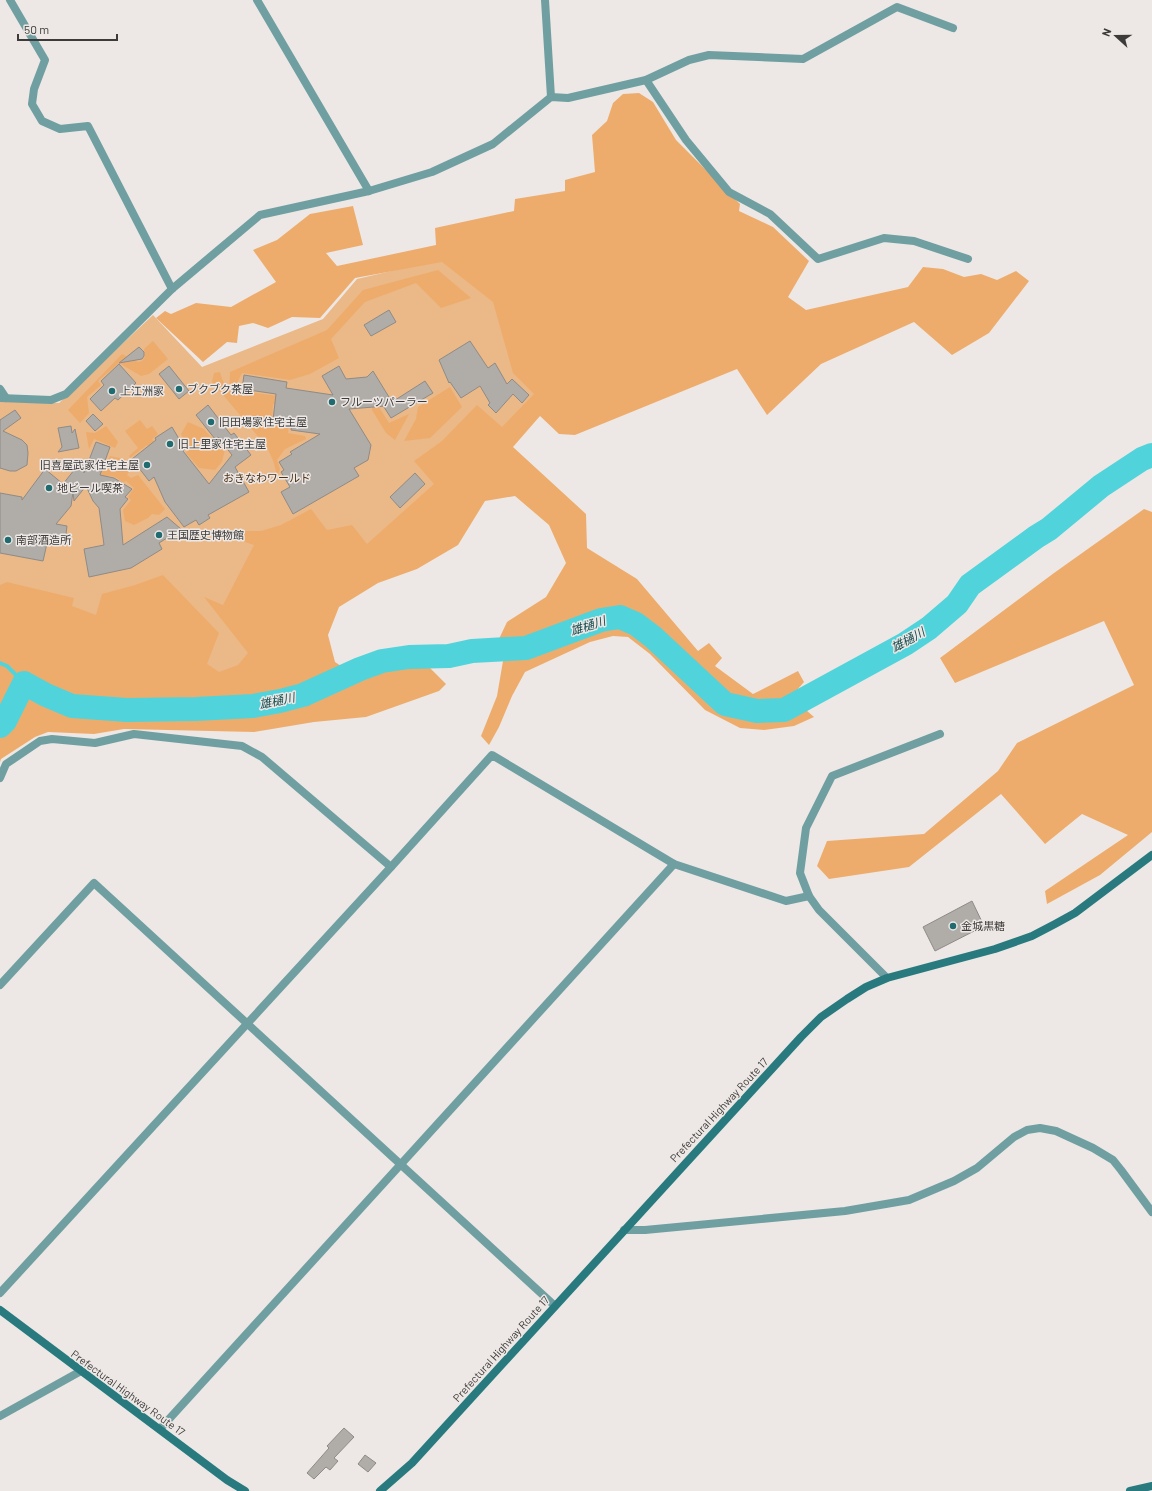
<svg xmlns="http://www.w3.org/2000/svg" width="1152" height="1491" font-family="Barlow,'Noto Sans JP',sans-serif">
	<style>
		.green { fill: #ebb887 }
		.forest { fill: #eeac6c }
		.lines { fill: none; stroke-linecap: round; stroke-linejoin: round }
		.stream { stroke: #51d3db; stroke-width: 4 }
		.river { stroke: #51d3db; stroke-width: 24 }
		.building { fill: #b0aca8; stroke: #8e8b87 }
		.street { stroke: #709fa2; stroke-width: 8 }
		.secondary { stroke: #297a7f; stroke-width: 8 }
		.poi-dot { fill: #1f6b70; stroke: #ede8e5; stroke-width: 1.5 }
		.labels { text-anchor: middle; stroke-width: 3; stroke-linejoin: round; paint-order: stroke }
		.poi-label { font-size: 11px; fill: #3c3b39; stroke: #ede8e5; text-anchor: start }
		.park-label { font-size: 11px; fill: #4c3115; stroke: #ede8e5 }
		.street-label { font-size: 11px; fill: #3c3b39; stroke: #ede8e5 }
		.water-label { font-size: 12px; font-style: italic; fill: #154d51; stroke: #ede8e5 }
	</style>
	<rect width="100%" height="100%" fill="#ede8e5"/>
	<polygon class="green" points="443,259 493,295 545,411 378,555 253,660 219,681 96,626 0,595 0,401 59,403 153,315 202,367 323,319 357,279"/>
	<g class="forest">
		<polygon points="639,93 653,102 676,140 740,204 739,211 773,227 809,261 788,297 806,310 908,287 923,267 943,269 964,277 981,274 997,280 1016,271 1029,281 989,333 952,355 914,322 821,364 767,415 737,369 575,435 559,434 540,416 513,447 586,514 587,548 637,579 698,651 709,643 722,658 715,666 753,694 798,671 804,682 790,698 751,714 766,721 806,710 814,717 794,726 764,730 740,728 705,710 650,654 628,637 613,636 590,642 525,672 512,696 499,727 489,745 481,736 497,696 503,661 498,641 507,622 546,597 566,563 549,525 515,496 485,501 458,545 417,569 378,583 339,607 328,635 335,662 344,668 374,652 426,664 446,684 439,691 366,717 314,722 254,732 124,729 94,734 48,732 35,737 1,759 0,762 0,585 7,582 74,598 72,606 96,615 102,594 135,585 163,575 219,633 207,664 219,672 238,665 248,653 204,597 223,605 254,545 242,541 234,535 236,531 261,531 281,525 311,509 327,530 352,525 367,544 434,484 414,461 442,441 477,405 502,427 534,394 513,373 493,302 442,262 355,278 320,318 292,317 268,328 253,323 239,326 237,343 227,342 203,362 156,318 165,311 171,314 196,303 231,307 276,282 253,250 277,240 310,214 353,206 363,245 326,253 337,266 436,245 435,228 514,211 515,199 565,191 565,180 595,172 592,135 607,121 613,103 623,94"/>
		<polygon points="438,270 471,298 441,308 416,283 365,302 331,339 339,358 310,374 290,380 242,373 238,381 240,391 294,398 293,406 273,404 272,422 289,424 288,433 305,436 306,439 285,449 277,460 280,469 277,477 274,463 267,447 212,382 214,373 220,372 222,379 229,391 230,372 327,330 363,290"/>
		<polygon points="153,341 168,359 149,374 141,376 119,363 98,381 101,385 87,397 89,413 80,423 68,410 122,354 138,362 142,361 145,357 144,349"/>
		<polygon points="450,387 462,407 430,438 404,441 416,419 418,407"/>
		<polygon points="372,396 389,423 409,414 395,440 386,433 372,410"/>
		<polygon points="140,420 147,429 152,426 158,434 152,439 168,462 160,462 147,445 130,458 129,456 138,448 125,431"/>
		<polygon points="188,422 204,429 215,442 225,449 222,462 215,470 199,468 186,453 188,448 181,434"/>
		<polygon points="106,426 118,442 115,448 94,439 89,449 86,432 95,433"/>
		<path d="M110,456L125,459L131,469L127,475L131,478L138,475L165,509L159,515L152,514L148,518L134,525L125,521L123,510L131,500L128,497L134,488L126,481L123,483C117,477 111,474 103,477L83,461L104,468Z"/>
		<polygon points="1144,509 1152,512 1152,832 1100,875 1047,904 1045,891 1128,835 1082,814 1045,844 1001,794 909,867 829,879 817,866 827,841 924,834 998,771 1017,743 1134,685 1104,621 955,683 940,658 1054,573"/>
	</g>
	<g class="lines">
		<polyline class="stream" points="0,663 7,666 24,683"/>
		<polyline class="river" points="0,726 5,721 24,683 46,695 72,706 127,710 196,709 253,706 280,701 303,695 360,669 382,661 409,657 449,656 472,651 526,648 601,620 620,617 636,624 653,637 725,704 757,711 784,710 905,644 929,628 957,604 970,585 1036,537 1049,529 1101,486 1142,459 1152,455"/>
	</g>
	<g class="building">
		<polygon points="389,310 396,322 371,336 364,325"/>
		<polygon points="470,341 488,368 495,363 507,384 512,379 529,395 522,403 513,394 496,413 488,405 490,403 480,386 461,398 450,382 449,383 439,360"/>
		<polygon points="139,347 144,352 144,356 142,359 119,363"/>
		<polygon points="119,364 136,383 118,400 115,398 101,411 90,399 104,385 101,381"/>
		<polygon points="169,366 189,391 179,399 159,374"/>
		<polygon points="339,366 346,379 367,377 373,371 392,402 425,381 433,393 391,418 384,407 386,406 349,409 371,445 368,460 354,468 359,476 293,514 281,492 290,487 281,472 284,470 279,462 292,454 290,452 320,434 291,430 292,422 273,420 276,394 242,389 244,375 287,382 286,388 333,395 322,376"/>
		<polygon points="208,405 231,435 234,433 251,455 235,467 249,492 208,515 210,518 199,525 196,520 184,527 165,502 154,477 149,481 132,459 156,440 155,438 172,427 185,449 183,451 209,484 232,455 218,437 215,439 196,415"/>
		<polygon points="15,410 21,418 3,431 22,440 27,445 28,453 27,465 16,471 10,471 0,468 0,420"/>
		<polygon points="93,414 103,424 95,431 86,421"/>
		<polygon points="71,426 72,433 75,429 79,448 58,452 62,447 58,428"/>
		<polygon points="96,442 110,447 100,475 114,478 132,489 125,497 128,499 120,509 123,545 167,517 181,529 159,543 162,549 131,568 89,577 84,549 104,545 99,508 93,501 86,486 74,501 73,492 71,506 56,524 67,526 65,542 48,539 43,561 0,553 0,493 22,497 22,500 45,469 63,484 82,460 84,473"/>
		<polygon points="415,473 425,484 400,508 390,497"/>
		<polygon points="972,901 984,926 935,951 923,927"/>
		<polygon points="344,1428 354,1437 334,1458 338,1461 330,1470 326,1467 314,1479 307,1473 329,1448 327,1446"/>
		<polygon points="365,1455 376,1463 368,1472 358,1464"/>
	</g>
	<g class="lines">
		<g class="street">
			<polyline points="10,0 45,60 34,89 32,104 42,121 60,129 88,126 172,289"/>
			<polyline points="257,0 369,191"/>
			<polyline points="545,0 551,97"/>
			<polyline points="646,80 686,140 729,192 770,214 818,259 884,238 914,241 968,259"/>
			<polyline points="0,389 6,398"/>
			<polyline points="0,398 51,400 66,394 172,289 260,215 369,191 432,172 493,144 551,97 568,98 646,80 689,60 709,55 803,59 897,7 953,28"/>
			<polyline points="0,778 6,764 40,741 52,739 95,743 134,734 242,746 262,757 391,867"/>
			<polyline points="887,978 819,910 809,896 800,873 806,828 832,776 940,734"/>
			<polyline points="0,985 94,883 555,1306"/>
			<polyline points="624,1230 645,1230 845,1211 909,1200 954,1181 977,1168 1014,1137 1027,1130 1040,1128 1056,1131 1093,1148 1113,1160 1121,1170 1152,1212"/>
			<polyline points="0,1293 391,867 492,755 674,864 786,901 809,896"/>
			<polyline points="0,1416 81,1371"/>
			<polyline points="160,1429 674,864"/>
		</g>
		<g class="secondary">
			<polyline points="0,1310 227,1480 245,1491"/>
			<polyline points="380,1491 412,1463 801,1037 821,1017 847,999 866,987 887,978 995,949 1032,936 1055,924 1075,913 1152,855"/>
			<polyline points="1130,1491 1152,1486"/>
		</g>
	</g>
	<g class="poi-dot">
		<circle cx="179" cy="389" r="4"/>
		<circle cx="112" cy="391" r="4"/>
		<circle cx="332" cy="402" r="4"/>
		<circle cx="211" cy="422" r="4"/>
		<circle cx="170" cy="444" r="4"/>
		<circle cx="147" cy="465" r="4"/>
		<circle cx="49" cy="488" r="4"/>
		<circle cx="159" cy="535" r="4"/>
		<circle cx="8" cy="540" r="4"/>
		<circle cx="953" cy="926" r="4"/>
	</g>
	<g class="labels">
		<g class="poi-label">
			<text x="187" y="393">ブクブク茶屋</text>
			<text x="120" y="395">上江洲家</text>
			<text x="340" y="406">フルーツパーラー</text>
			<text x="219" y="426">旧田場家住宅主屋</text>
			<text x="178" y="448">旧上里家住宅主屋</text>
			<text x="139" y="469" text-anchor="end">旧喜屋武家住宅主屋</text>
			<text x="57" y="492">地ビール喫茶</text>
			<text x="167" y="539">王国歴史博物館</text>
			<text x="16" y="544">南部酒造所</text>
			<text x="961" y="930">金城黒糖</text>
		</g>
		<g class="park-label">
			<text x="267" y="482">おきなわワールド</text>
		</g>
		<g class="street-label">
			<text transform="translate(719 1110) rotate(-47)" y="4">Prefectural Highway Route 17</text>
			<text transform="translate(501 1349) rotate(-48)" y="4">Prefectural Highway Route 17</text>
			<text transform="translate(128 1393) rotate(36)" y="4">Prefectural Highway Route 17</text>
		</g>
		<g class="water-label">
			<text transform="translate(588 626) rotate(-18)" y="4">雄樋川</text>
			<text transform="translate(908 640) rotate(-29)" y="4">雄樋川</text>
			<text transform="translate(277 701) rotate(-12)" y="4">雄樋川</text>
		</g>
	</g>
	<g transform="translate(1116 36) rotate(291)" stroke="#ede8e5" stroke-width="3" paint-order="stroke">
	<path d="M0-3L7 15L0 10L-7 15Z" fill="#3c3b39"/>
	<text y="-6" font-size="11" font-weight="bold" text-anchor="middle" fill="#3c3b39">N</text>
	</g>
	<path d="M18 34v6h99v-6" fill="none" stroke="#3c3b39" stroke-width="2"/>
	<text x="24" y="34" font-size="12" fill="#3c3b39" stroke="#ede8e5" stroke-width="3" paint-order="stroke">50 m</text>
</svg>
